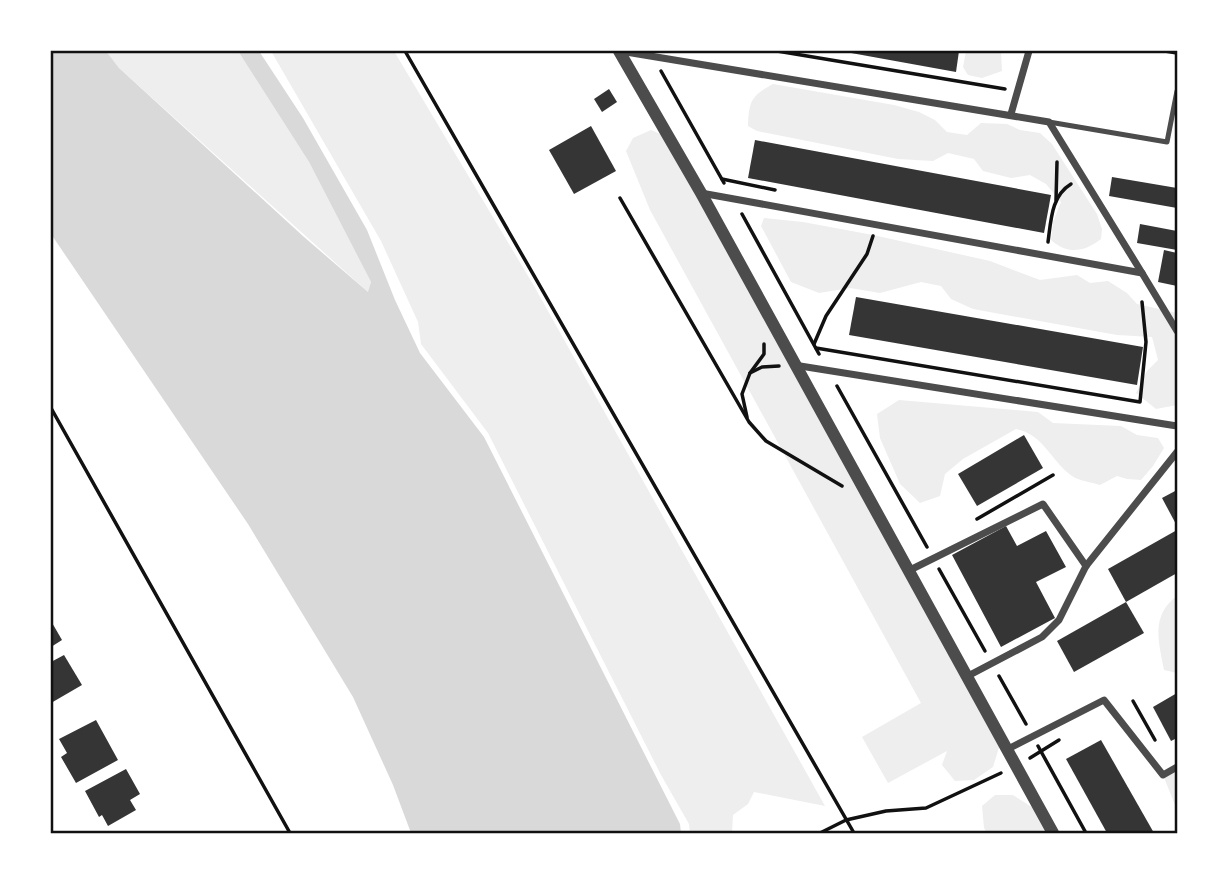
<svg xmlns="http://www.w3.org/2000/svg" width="1228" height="884" font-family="Inter,sans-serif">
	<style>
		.green { fill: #eee }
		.water { fill: #d9d9d9 }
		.building { fill: #353535 }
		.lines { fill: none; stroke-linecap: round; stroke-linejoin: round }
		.path { stroke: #111; stroke-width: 3.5 }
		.service { stroke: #4c4c4c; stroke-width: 5 }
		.minor { stroke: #4c4c4c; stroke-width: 7 }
		.tertiary { stroke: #4c4c4c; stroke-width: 12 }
		.neatline { fill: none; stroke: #111; stroke-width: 2.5 }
	</style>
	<rect width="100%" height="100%" fill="#fff"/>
	<g class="green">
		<polygon points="106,51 238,51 309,162 371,282 369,293 119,68"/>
		<polygon points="271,51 394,51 534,286 825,806 754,792 748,804 733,815 732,833 690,833 689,824 661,775 488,433 421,344 418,322 381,241"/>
		<polygon points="966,51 1001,51 1002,71 982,78 968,75 963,67"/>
		<path d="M773,84L894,105L919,112L935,120L947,132L967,135L981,123L1007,124L1020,130L1040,133L1052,144L1097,214L1102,229L1101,239C1084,252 1068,255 1051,240L1053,222L1061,202L1046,184L1030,175L1011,178L983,171L974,159L948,153L933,161L898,159L757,131L748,126C749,101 751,96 773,84Z"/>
		<polygon points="651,130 670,138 1001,741 993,767 974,780 955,781 942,765 947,751 888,783 862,737 921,703 650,210 626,151 633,138"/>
		<polygon points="764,218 803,222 873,235 990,261 1040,280 1077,275 1090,283 1108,281 1127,293 1137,304 1177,313 1177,405 1156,409 1136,393 1147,371 1158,360 1152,337 1117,335 973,309 951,299 941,286 921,282 880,293 850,288 819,293 791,282 761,226"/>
		<path d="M899,400L1038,412L1053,423L1121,426L1137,435L1158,438L1164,448L1153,466L1141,480L1127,479L1117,476L1100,485C1091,482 1079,481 1072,476C1051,461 1043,434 1016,429L963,459L945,474L940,496L920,503L900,484L880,438L877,414Z"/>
		<path d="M1177,596V673L1164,670C1159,642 1150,616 1177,596Z"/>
		<polygon points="1177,767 1177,810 1163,775"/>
		<polygon points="995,795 1013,795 1041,813 1053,833 987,833 984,828 982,806"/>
	</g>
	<polygon class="water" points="51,51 106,51 119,68 304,237 368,292 371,282 309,162 238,51 259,51 303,118 367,230 395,300 420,353 484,437 680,824 681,833 411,833 393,785 353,697 248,524 51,234"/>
	<g class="building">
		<polygon points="840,51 959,51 956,72"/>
		<polygon points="609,89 617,102 602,112 594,99"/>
		<polygon points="591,126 616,171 574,194 549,150"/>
		<polygon points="755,140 1051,195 1044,233 748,178"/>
		<polygon points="1112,177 1177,188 1177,208 1109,196"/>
		<polygon points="1140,224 1177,231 1177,250 1137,243"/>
		<polygon points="1164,250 1177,253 1177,286 1158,282"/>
		<polygon points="856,297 1143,347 1137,385 849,335"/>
		<polygon points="1024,435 1043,468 977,506 958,474"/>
		<polygon points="1177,490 1177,526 1162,498"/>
		<polygon points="1006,526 1017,546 1046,531 1066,567 1036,582 1055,618 1001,647 952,555"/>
		<polygon points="1177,530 1177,573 1126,602 1108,569"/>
		<polygon points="1126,602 1144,633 1074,672 1057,641"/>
		<polygon points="51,621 62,640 51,647"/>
		<polygon points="64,655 82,685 51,703 51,662"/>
		<polygon points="1177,693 1177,738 1171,741 1153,707"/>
		<polygon points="96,720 118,760 76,783 61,757 67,753 59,739"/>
		<polygon points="1101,740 1154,833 1107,833 1066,759"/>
		<polygon points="126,769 140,794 130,800 136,810 108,826 102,815 99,817 85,791"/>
	</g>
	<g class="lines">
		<g class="path">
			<polyline points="405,51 854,833"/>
			<polyline points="777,51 1005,89"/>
			<polyline points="1165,51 1177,53"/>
			<polyline points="661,71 724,183"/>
			<polyline points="722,179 775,190"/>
			<polyline points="620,198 749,422 766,441 842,486"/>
			<polyline points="1056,200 1057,162"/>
			<polyline points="742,214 819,354"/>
			<path d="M1048,242C1051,221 1051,196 1071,184"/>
			<polyline points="814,344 826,316 867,254 873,236"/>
			<polyline points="816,348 1140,402 1146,342 1142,302"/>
			<polyline points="750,373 764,354 764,344"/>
			<polyline points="837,386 927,547"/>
			<polyline points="51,408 290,833"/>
			<polyline points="747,417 742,394 750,373 762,367 779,366"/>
			<polyline points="977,519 1053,475"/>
			<polyline points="939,569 985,651"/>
			<polyline points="999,676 1026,724"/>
			<polyline points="1133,701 1155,740"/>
			<polyline points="1038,746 1086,833"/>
			<polyline points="1030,758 1059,740"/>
			<polyline points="820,833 846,820 886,811 926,808 1001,773"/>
		</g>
		<polyline class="service" points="1049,122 1167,142 1177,91"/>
		<g class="minor">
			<polyline points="620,51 1049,122 1142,273"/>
			<polyline points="1011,114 1029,51"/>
			<polyline points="701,193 1142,273 1177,331"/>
			<polyline points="794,365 1177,426"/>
			<polyline points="908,571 1043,504 1086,566"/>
			<polyline points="966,677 1042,637 1059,620 1086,566 1177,452"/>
			<polyline points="1006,750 1104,700 1163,775 1177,767"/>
		</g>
		<polyline class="tertiary" points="619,51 701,193 1053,833"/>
	</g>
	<rect width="1228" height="884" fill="none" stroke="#ffffff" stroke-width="105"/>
	<rect x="52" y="52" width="1124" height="780" class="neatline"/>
</svg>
